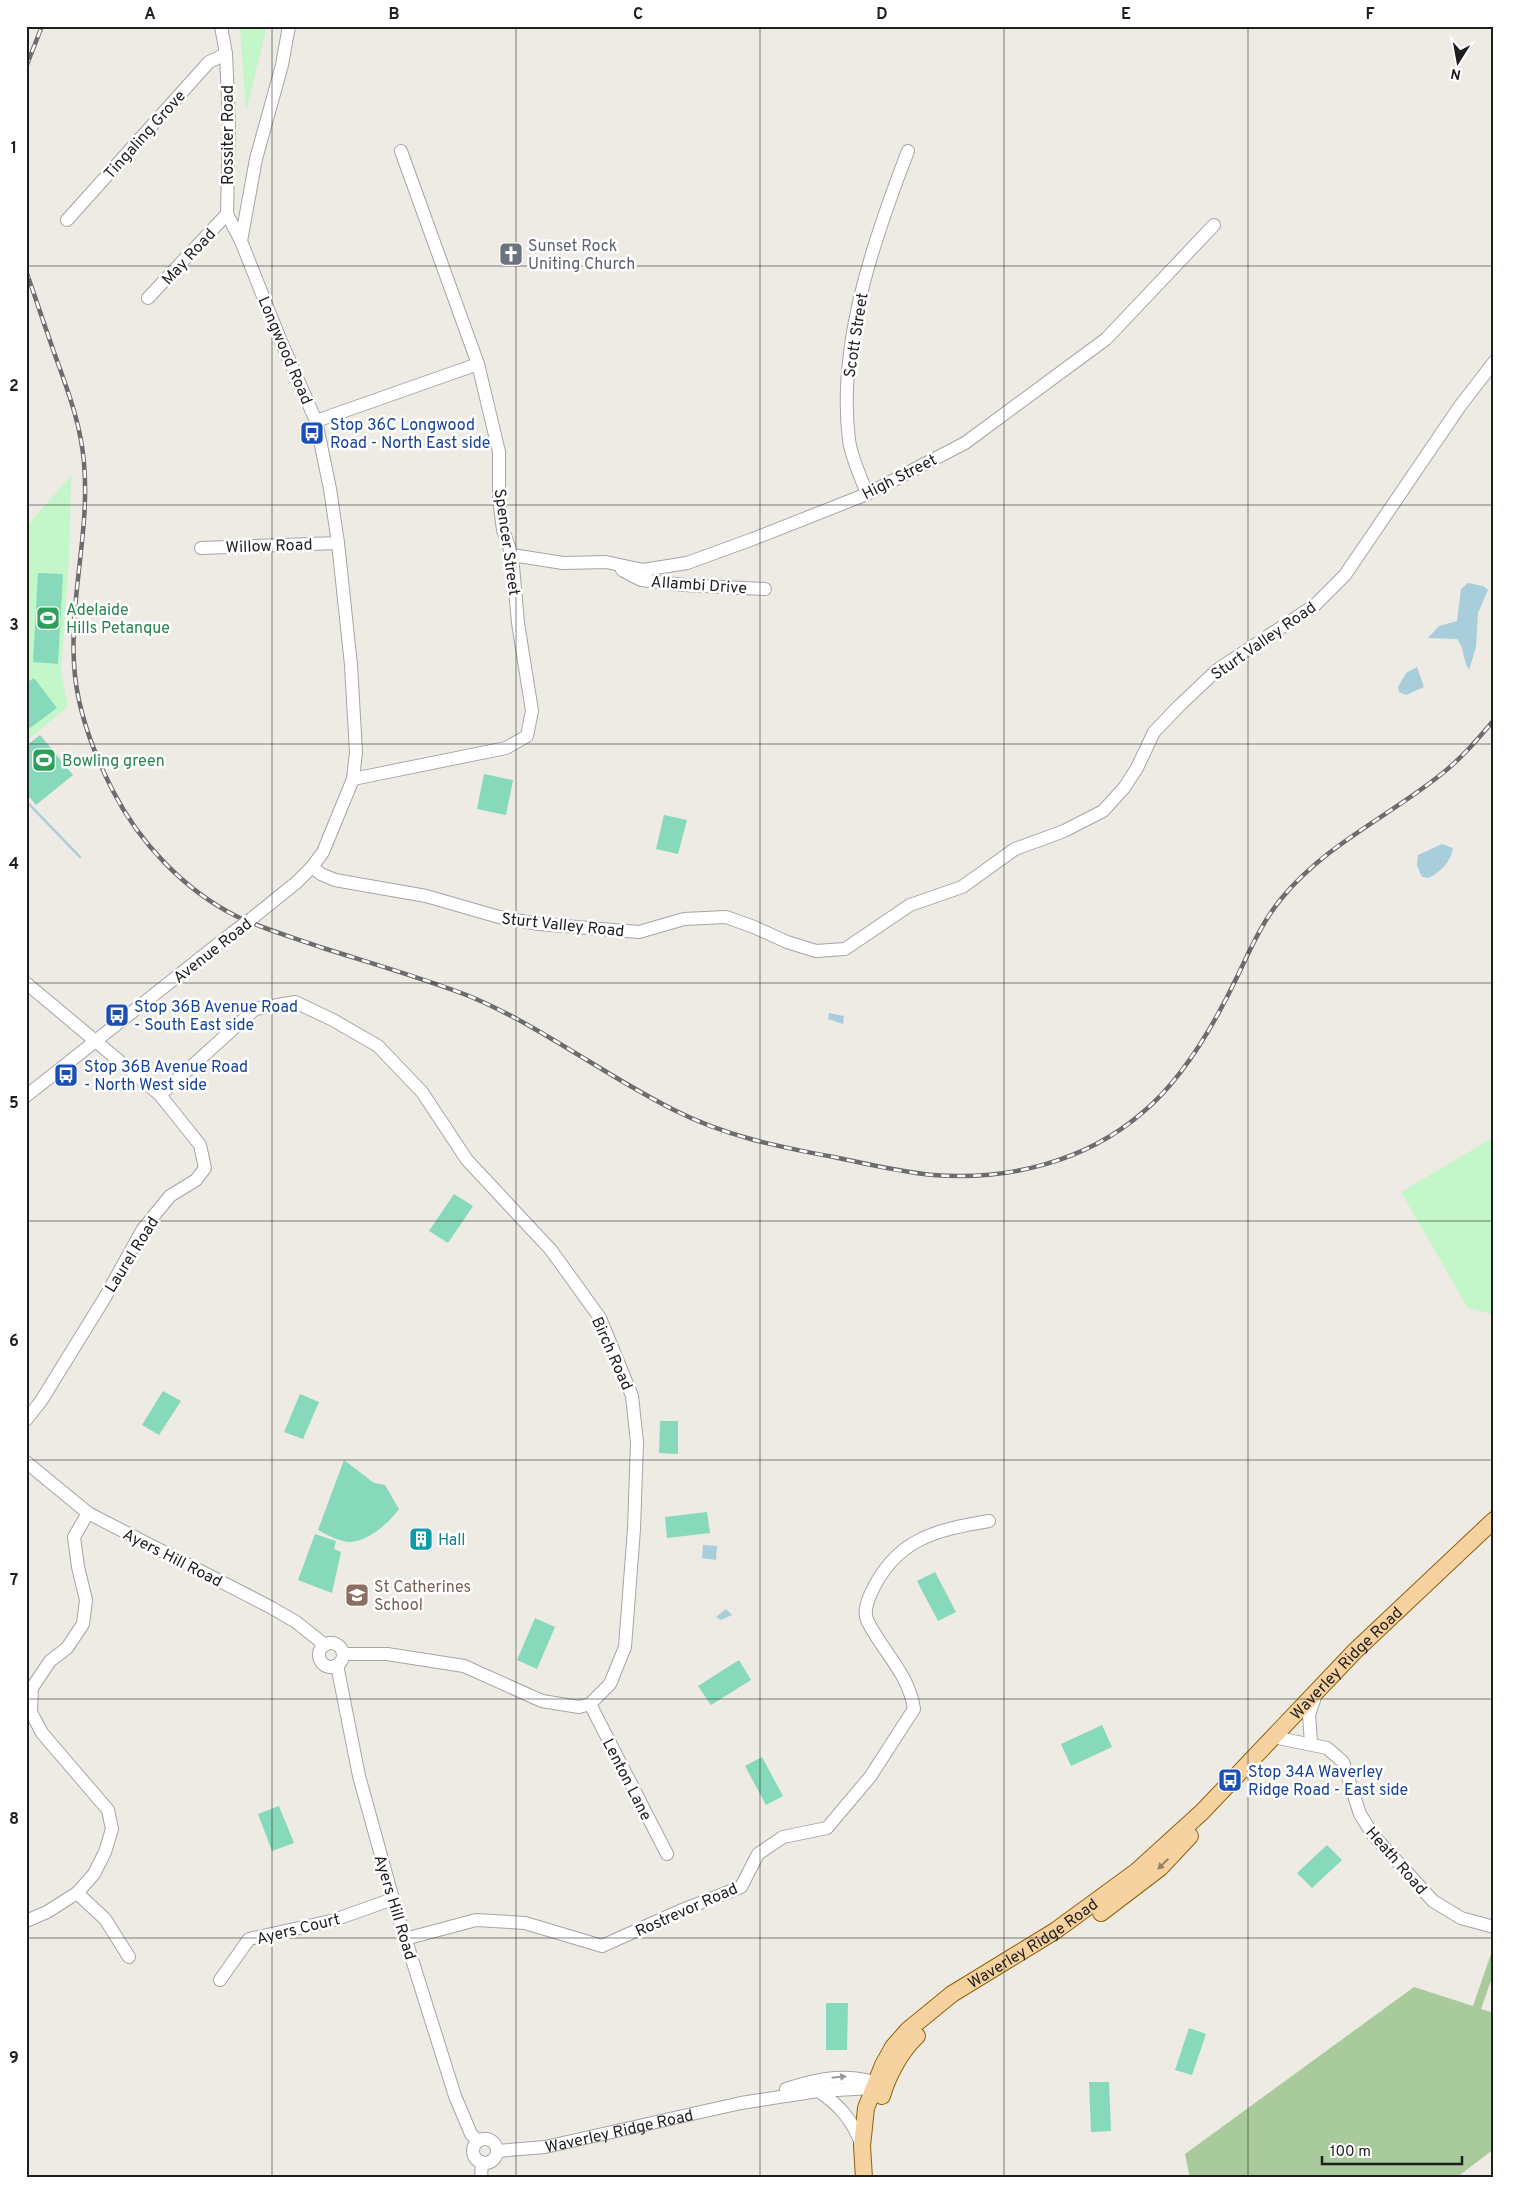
<svg xmlns="http://www.w3.org/2000/svg" width="1520" height="2204" font-family="Overpass,sans-serif">
	<style>
		.forest { fill: #a9cb9b }
		.park { fill: #c3f6c8 }
		.pitch { fill: #86d9ba }
		.water { fill: #a7ceda }
		.lines { fill: none; stroke-linecap: round; stroke-linejoin: round }
		.stream { stroke: #a7ceda; stroke-width: 2.5 }
		.minor-casing { stroke: #a5a5a5; stroke-width: 14 }
		.major-casing { stroke: #8f6308; stroke-width: 18 }
		.minor { stroke: #fff; stroke-width: 12 }
		.major { stroke: #f7d2a1; stroke-width: 16 }
		.rail-casing { stroke: #6c6c6c; stroke-width: 4.5 }
		.rail { stroke: #fff; stroke-width: 2.5; stroke-dasharray: 8; stroke-linecap: butt }
		.minor-bridge-casing { stroke: #a5a5a5; stroke-width: 14; stroke-linecap: butt }
		.minor-bridge { stroke: #fff; stroke-width: 12 }
		.oneway { fill: #958166 }
		.oneway2 { fill: #9a9a9a }
		.grid { fill: none; stroke: #1e1e1e; stroke-width: 1; stroke-opacity: 0.55 }
		.labels { text-anchor: middle; stroke-width: 5; stroke-linejoin: round; paint-order: stroke }
		.street-label { font-size: 16px; fill: #1e1e1e; stroke: #fff }
		.worship-label { font-size: 16px; fill: #5b616d; stroke: #fff; text-anchor: start }
		.transit-label { font-size: 16px; fill: #164399; stroke: #fff; text-anchor: start }
		.leisure-label { font-size: 16px; fill: #27864d; stroke: #fff; text-anchor: start }
		.culture-label { font-size: 16px; fill: #0d838f; stroke: #fff; text-anchor: start }
		.education-label { font-size: 16px; fill: #785e54; stroke: #fff; text-anchor: start }
		.neatline { fill: none; stroke: #1e1e1e; stroke-width: 2 }
		.grid-label { font-size: 16px; text-anchor: middle; font-weight: bold; fill: #1e1e1e }
	</style>
	<rect width="100%" height="100%" fill="#eeebe4"/>
	<polygon class="forest" points="1494,1945 1494,1972 1481,2009 1494,2013 1494,2149 1456,2178 1190,2178 1185,2154 1414,1987 1473,2006"/>
	<g class="park">
		<polygon points="240,26 267,26 246,112"/>
		<polygon points="71,476 69,559 61,671 68,707 26,741 26,527"/>
		<polygon points="1494,1137 1494,1315 1468,1308 1401,1192"/>
	</g>
	<g class="pitch">
		<polygon points="38,573 63,574 58,664 33,662"/>
		<polygon points="34,678 57,708 26,731 26,683"/>
		<polygon points="40,735 73,775 36,805 26,793 26,746"/>
		<polygon points="484,774 513,780 506,815 477,809"/>
		<polygon points="664,815 687,820 678,854 656,849"/>
		<polygon points="454,1194 473,1206 448,1243 429,1231"/>
		<polygon points="163,1391 181,1401 159,1435 142,1425"/>
		<polygon points="300,1394 319,1402 303,1439 284,1432"/>
		<polygon points="660,1421 678,1421 678,1454 659,1453"/>
		<path d="M344,1460L374,1483L385,1485L399,1509C389,1523 363,1547 343,1541C334,1539 326,1534 318,1530Z"/>
		<polygon points="707,1512 710,1533 667,1538 665,1517"/>
		<polygon points="315,1534 336,1541 334,1549 341,1552 332,1593 298,1580"/>
		<polygon points="935,1572 956,1612 938,1621 917,1581"/>
		<polygon points="535,1618 555,1627 537,1669 517,1660"/>
		<polygon points="739,1660 751,1680 711,1705 698,1686"/>
		<polygon points="1102,1725 1112,1747 1071,1766 1061,1744"/>
		<polygon points="762,1757 783,1796 766,1805 745,1766"/>
		<polygon points="279,1806 294,1843 272,1851 258,1814"/>
		<polygon points="1327,1845 1342,1860 1312,1888 1297,1873"/>
		<polygon points="826,2003 848,2003 847,2050 826,2050"/>
		<polygon points="1189,2028 1206,2034 1192,2075 1175,2070"/>
		<polygon points="1089,2082 1109,2082 1111,2131 1091,2132"/>
	</g>
	<g class="water">
		<path d="M1468,583L1483,586L1488,590L1478,613L1476,647L1469,670C1462,658 1465,649 1457,639L1428,638L1439,626L1457,621L1461,589Z"/>
		<polygon points="1417,667 1424,687 1406,695 1399,692 1398,687 1406,673"/>
		<path d="M1442,844L1453,848C1451,862 1441,871 1429,878L1422,877L1417,866L1418,855Z"/>
		<polygon points="829,1013 844,1016 843,1024 828,1019"/>
		<polygon points="703,1545 717,1546 716,1560 702,1558"/>
		<polygon points="726,1609 732,1615 721,1620 716,1617"/>
	</g>
	<g class="lines">
		<polyline class="stream" points="26,801 80,857"/>
		<g class="minor-casing">
			<g id="minor">
				<polyline points="221,26 226,54 229,122 227,214 241,241"/>
				<polyline points="67,220 209,62 226,54"/>
				<polyline points="148,298 227,214"/>
				<polyline points="316,421 478,364"/>
				<path d="M867,494C861,477 851,457 849,440C837,345 874,239 908,151"/>
				<polyline points="201,548 338,543"/>
				<polyline points="512,555 563,563 606,562 643,570 687,563 753,539 867,494 965,443 1106,339 1214,225"/>
				<polyline points="622,570 641,580 684,585 765,589"/>
				<polyline points="353,779 506,748 527,736 532,711 518,623 512,555 503,530 499,499 499,452 478,364 401,151"/>
				<polyline points="312,867 321,874 335,880 426,896 499,917 539,924 639,932 684,919 726,917 754,927 787,942 816,951 845,949 910,905 962,887 1015,849 1064,831 1103,811 1124,788 1137,768 1154,732 1179,706 1217,670 1315,605 1345,575 1460,406 1494,362"/>
				<polyline points="251,919 297,882 312,867 323,852 353,779 356,752 351,665 338,543 330,489 316,421 280,339 241,241 256,159 282,65 289,26"/>
				<polyline points="26,983 160,1095 200,1145 205,1168 196,1180 170,1196 143,1229 104,1299 41,1401 26,1420"/>
				<polyline points="160,1095 255,1009 295,1002 333,1020 378,1046 422,1092 467,1160 551,1250 600,1318 632,1396 637,1442 634,1529 625,1647 610,1684 590,1704 579,1707 542,1701 464,1666 387,1654 343,1654"/>
				<polyline points="26,1096 232,933"/>
				<polyline points="26,1462 88,1513 272,1608 296,1622 325,1645"/>
				<polyline points="88,1513 74,1537 78,1567 86,1600 83,1624 67,1648 50,1661 32,1688 31,1712 42,1733 108,1810 112,1829 105,1852 94,1874 77,1893 105,1919 129,1957"/>
				<circle cx="331" cy="1655" r="12"/>
				<polyline points="337,1665 359,1776 393,1899 455,2096 471,2134 478,2141"/>
				<polyline points="590,1704 667,1854"/>
				<polyline points="1273,1737 1327,1748 1343,1762 1360,1814 1373,1835 1433,1901 1461,1918 1494,1927"/>
				<polyline points="1311,1743 1309,1715 1316,1694"/>
				<polyline points="26,1921 47,1912 77,1893"/>
				<path d="M405,1939L476,1920L525,1923L602,1946L682,1910L741,1887L758,1854L783,1837L827,1828L870,1777L914,1709C909,1674 883,1652 868,1622C863,1613 867,1602 871,1593C896,1539 935,1530 989,1521"/>
				<polyline points="220,1980 249,1939 331,1921 393,1899"/>
				<path d="M786,2089C820,2078 849,2072 884,2085"/>
				<polyline points="818,2091 873,2088 881,2090"/>
				<circle cx="485" cy="2151" r="12"/>
				<path id="s1" d="M497,2151L545,2147L741,2103L818,2091C840,2105 853,2121 862,2146"/>
				<polyline points="481,2178 482,2162"/>
			</g>
		</g>
		<g class="major-casing">
			<g id="major">
				<polyline points="1101,1913 1160,1868 1190,1836"/>
				<path d="M882,2096C888,2075 901,2051 917,2036"/>
				<path id="s2" d="M864,2178L862,2146L866,2108L883,2065L893,2047L908,2030L952,1994L1055,1931L1137,1871L1202,1812L1355,1651L1494,1520"/>
			</g>
		</g>
		<use href="#minor" class="minor"/>
		<use href="#major" class="major"/>
		<g class="rail-casing">
			<g id="rail">
				<polyline points="26,67 42,26"/>
				<path d="M26,271C36,299 45,327 55,355C68,391 81,425 84,463C90,530 70,596 74,663C76,707 93,752 113,791C139,842 184,890 236,916C263,929 292,937 320,947C370,963 420,977 469,996C541,1026 604,1075 674,1110C725,1136 779,1147 834,1157C867,1164 900,1172 933,1175C1007,1181 1085,1162 1142,1113C1182,1080 1215,1023 1237,977C1250,950 1262,922 1281,899C1325,845 1386,818 1439,776C1460,760 1477,740 1494,720"/>
			</g>
		</g>
		<use href="#rail" class="rail"/>
		<g class="minor-bridge-casing">
			<polyline id="minor-bridge" points="232,933 251,919"/>
		</g>
		<use href="#minor-bridge" class="minor-bridge"/>
	</g>
	<defs><path id="oneway-solid" d="M-6-.8H1V-3.2L6.5 0L1 3.2V.8H-6Z" transform="scale(1.25)"/></defs>
	<use class="oneway" href="#oneway-solid" transform="translate(1163 1864) rotate(136)"/>
	<use class="oneway2" href="#oneway-solid" transform="translate(839 2077) rotate(-6)"/>
	<path class="grid" d="M272,26V2178M516,26V2178M760,26V2178M1004,26V2178M1248,26V2178M26,266H1494M26,505H1494M26,744H1494M26,983H1494M26,1221H1494M26,1460H1494M26,1699H1494M26,1938H1494"/>
	<defs>
		<g id="church-square" transform="scale(1.25)"><rect x="-9" y="-9" width="18" height="18" rx="4" fill="#6b7280" stroke="#fff"/><path d="M-1.2-6h2.4v3.5h3.3v2.4h-3.3V6h-2.4V-.1h-3.3v-2.4h3.3Z" fill="#fff"/></g>
		<g id="bus-square" transform="scale(1.25)"><rect x="-9" y="-9" width="18" height="18" rx="4" fill="#1a4fb4" stroke="#fff"/><path d="M-5-6H5V4H4V6H2V4H-2V6H-4V4H-5ZM-3.5-4V0h7V-4ZM-3.5 1.2v1.5H-2V1.2ZM2 1.2v1.5H3.5V1.2Z" fill="#fff"/></g>
		<g id="stadium-square" transform="scale(1.25)"><rect x="-9" y="-9" width="18" height="18" rx="4" fill="#2e9e5b" stroke="#fff"/><path d="M0-5a6.5 5 0 1 0 0 10a6.5 5 0 1 0 0-10ZM-3.5-1.8h7v3.6h-7Z" fill="#fff"/></g>
		<g id="building-square" transform="scale(1.25)"><rect x="-9" y="-9" width="18" height="18" rx="4" fill="#0f9aa8" stroke="#fff"/><path d="M-4-6H4V6H1V3H-1V6H-4ZM-2.5-4.3h1.7v1.8h-1.7ZM.8-4.3h1.7v1.8H.8ZM-2.5-1h1.7V.8h-1.7ZM.8-1h1.7V.8H.8Z" fill="#fff"/></g>
		<g id="school-square" transform="scale(1.25)"><rect x="-9" y="-9" width="18" height="18" rx="4" fill="#8d6e63" stroke="#fff"/><path d="M0-5L7-2L0 1L-7-2ZM-4 1L0 2.5L4 1V4Q0 6-4 4Z" fill="#fff"/></g>
	</defs>
	<g fill-rule="evenodd">
		<use href="#church-square" x="511" y="254"/>
		<use href="#bus-square" x="312" y="433"/>
		<use href="#stadium-square" x="48" y="618"/>
		<use href="#stadium-square" x="44" y="760"/>
		<use href="#bus-square" x="117" y="1015"/>
		<use href="#bus-square" x="66" y="1075"/>
		<use href="#building-square" x="421" y="1539"/>
		<use href="#school-square" x="357" y="1595"/>
		<use href="#bus-square" x="1230" y="1780"/>
	</g>
	<g class="labels">
		<g class="street-label">
			<text transform="translate(144 134) rotate(-48)" y="6">Tingaling Grove</text>
			<text transform="translate(227 135) rotate(-90)" y="6">Rossiter Road</text>
			<text transform="translate(188 256) rotate(-47)" y="6">May Road</text>
			<text transform="translate(855 335) rotate(-81)" y="6">Scott Street</text>
			<text transform="translate(286 350) rotate(67)" y="6">Longwood Road</text>
			<text transform="translate(899 476) rotate(-27)" y="6">High Street</text>
			<text transform="translate(508 542) rotate(82)" y="6">Spencer Street</text>
			<text transform="translate(269 545) rotate(-2)" y="6">Willow Road</text>
			<text transform="translate(699 584) rotate(4)" y="6">Allambi Drive</text>
			<text transform="translate(1263 640) rotate(-35)" y="6">Sturt Valley Road</text>
			<text transform="translate(563 924) rotate(6)" y="6">Sturt Valley Road</text>
			<text transform="translate(212 950) rotate(-38)" y="6">Avenue Road</text>
			<text transform="translate(131 1254) rotate(-58)" y="6">Laurel Road</text>
			<text transform="translate(613 1353) rotate(66)" y="6">Birch Road</text>
			<text transform="translate(173 1557) rotate(27)" y="6">Ayers Hill Road</text>
			<text dy="6" stroke="none"><textPath href="#s2" startOffset="734">Waverley Ridge Road</textPath></text>
			<text transform="translate(628 1779) rotate(63)" y="6">Lenton Lane</text>
			<text transform="translate(1397 1860) rotate(49)" y="6">Heath Road</text>
			<text transform="translate(396 1907) rotate(73)" y="6">Ayers Hill Road</text>
			<text transform="translate(686 1909) rotate(-24)" y="6">Rostrevor Road</text>
			<text transform="translate(298 1928) rotate(-14)" y="6">Ayers Court</text>
			<text dy="6" stroke="none"><textPath href="#s2" startOffset="312">Waverley Ridge Road</textPath></text>
			<text dy="6" stroke="none"><textPath href="#s1" startOffset="124">Waverley Ridge Road</textPath></text>
		</g>
		<g class="worship-label">
			<text x="528" y="251">Sunset Rock<tspan x="528" dy="18">Uniting Church</tspan></text>
		</g>
		<g class="transit-label">
			<text x="330" y="430">Stop 36C Longwood<tspan x="330" dy="18">Road - North East side</tspan></text>
			<text x="134" y="1012">Stop 36B Avenue Road<tspan x="134" dy="18">- South East side</tspan></text>
			<text x="84" y="1072">Stop 36B Avenue Road<tspan x="84" dy="18">- North West side</tspan></text>
			<text x="1248" y="1777">Stop 34A Waverley<tspan x="1248" dy="18">Ridge Road - East side</tspan></text>
		</g>
		<g class="leisure-label">
			<text x="66" y="615">Adelaide<tspan x="66" dy="18">Hills Petanque</tspan></text>
			<text x="62" y="766">Bowling green</text>
		</g>
		<g class="culture-label">
			<text x="438" y="1545">Hall</text>
		</g>
		<g class="education-label">
			<text x="374" y="1592">St Catherines<tspan x="374" dy="18">School</tspan></text>
		</g>
	</g>
	<rect width="1520" height="2204" fill="none" stroke="#ffffff" stroke-width="55"/>
	<g transform="translate(1458 62) rotate(191)" stroke="#ffffff" stroke-width="4" paint-order="stroke">
	<path d="M0-4L9 19L0 12L-9 19Z" fill="#1e1e1e"/>
	<text y="-8" font-size="14" font-weight="bold" text-anchor="middle" fill="#1e1e1e">N</text>
	</g>
	<path d="M1322 2156v8h140v-8" fill="none" stroke="#1e1e1e" stroke-width="2.5"/>
	<text x="1330" y="2156" font-size="15" fill="#1e1e1e" stroke="#ffffff" stroke-width="4" paint-order="stroke">100 m</text>
	<rect x="28" y="28" width="1464" height="2148" class="neatline"/>
	<g class="grid-label">
		<text x="150" y="19">A</text>
		<text x="394" y="19">B</text>
		<text x="638" y="19">C</text>
		<text x="882" y="19">D</text>
		<text x="1126" y="19">E</text>
		<text x="1370" y="19">F</text>
		<text x="14" y="153">1</text>
		<text x="14" y="391">2</text>
		<text x="14" y="630">3</text>
		<text x="14" y="869">4</text>
		<text x="14" y="1108">5</text>
		<text x="14" y="1346">6</text>
		<text x="14" y="1585">7</text>
		<text x="14" y="1824">8</text>
		<text x="14" y="2063">9</text>
	</g>
</svg>
